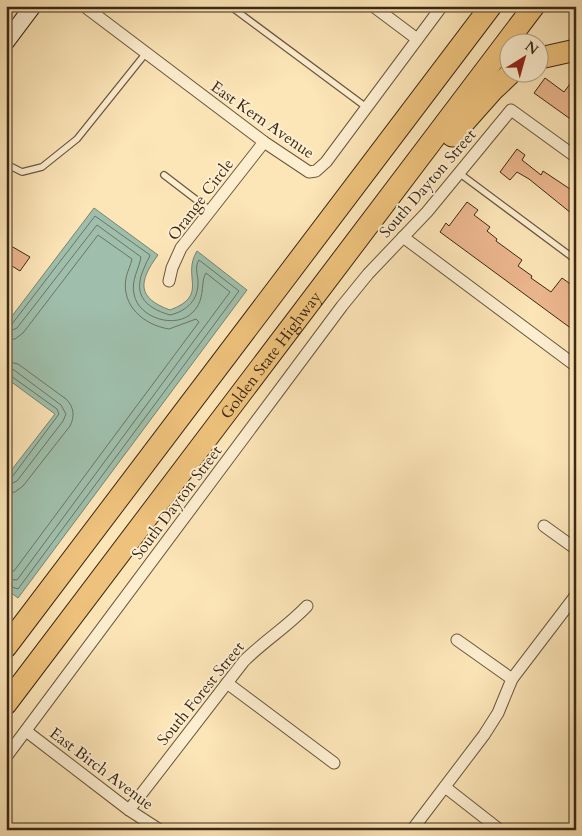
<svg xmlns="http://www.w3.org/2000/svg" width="582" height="836" font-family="Cardo,serif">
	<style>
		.water { fill: #9fbfac; stroke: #778370 }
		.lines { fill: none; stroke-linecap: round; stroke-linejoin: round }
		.shore { stroke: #6d7460; stroke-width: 1 }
		.building { fill: #ecb68e; stroke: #3b2815 }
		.service-casing { stroke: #6b573e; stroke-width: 8 }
		.minor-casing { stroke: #6b573e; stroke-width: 13 }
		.secondary-casing { stroke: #3b2815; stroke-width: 18 }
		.motorway-casing { stroke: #3b2815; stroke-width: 23 }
		.service { stroke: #fdeed0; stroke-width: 5.5 }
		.minor { stroke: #fdeed0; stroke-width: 11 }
		.secondary { stroke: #fdeed0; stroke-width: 16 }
		.motorway { stroke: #eec27c; stroke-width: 21 }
		.labels { text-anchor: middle; stroke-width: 4; stroke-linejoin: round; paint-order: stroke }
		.street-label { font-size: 16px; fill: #3b2815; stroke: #fdeed0 }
	</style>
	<rect width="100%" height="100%" fill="#fce5b7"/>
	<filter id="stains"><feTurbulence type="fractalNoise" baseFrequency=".004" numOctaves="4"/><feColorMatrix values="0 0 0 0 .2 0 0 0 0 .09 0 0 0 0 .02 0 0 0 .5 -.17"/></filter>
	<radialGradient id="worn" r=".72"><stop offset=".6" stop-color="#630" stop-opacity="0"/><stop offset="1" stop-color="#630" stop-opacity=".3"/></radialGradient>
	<path class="water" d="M94,208L158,255C138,282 137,298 170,310C210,295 181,277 197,251L247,290L18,598L6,589V477L55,414L6,378V324Z"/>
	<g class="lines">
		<g class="shore">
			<path d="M6,326L12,324L95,216L150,255C149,259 146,262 145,266C132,293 143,307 170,315C187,311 199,300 198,280C197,273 195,266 199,260L239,291L18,589L6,585"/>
			<path d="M6,333L17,328L97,225L141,257C139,269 131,280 134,294C138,318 176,330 193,312C206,299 200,282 206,273L230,292L17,580L6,579"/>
			<path d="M6,340L15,339L23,333L98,235L132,259C131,265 127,272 126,278C121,306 144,325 169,329L196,319L199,322L14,571H6"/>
			<path d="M6,361L18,364L66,399C74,407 75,416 70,426L23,486L15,492L6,493"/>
			<polyline points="6,368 14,370 61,405 66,414 63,421 17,481 6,486"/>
			<polyline points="6,375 11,376 57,409 59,414 12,477 6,479"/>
		</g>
	</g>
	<g class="building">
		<polygon points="576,76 576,123 534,93 545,78 564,92"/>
		<polygon points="517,149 525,155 522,160 541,175 543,171 576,193 576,217 529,179 517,172 510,180 500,172"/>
		<polygon points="467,202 478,210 474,215 490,227 487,231 497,239 496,241 522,260 518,266 532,276 531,278 551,292 562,278 576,288 576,332 440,232 446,223 449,226"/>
		<polygon points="6,243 30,257 20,271 12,266 6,275"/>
	</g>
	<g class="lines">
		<g class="service-casing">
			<g id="service">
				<polyline points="230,6 366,107"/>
				<polyline points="6,8 8,6"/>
				<polyline points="6,164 22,172 42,167 77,139 146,53"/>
				<polyline points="459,173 576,260"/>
				<polyline points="164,175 211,211"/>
			</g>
		</g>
		<g class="minor-casing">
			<g id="minor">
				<polyline points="84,6 264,142 309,172 316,171 326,162 442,6"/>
				<polyline points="373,6 417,39"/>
				<polyline points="403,237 576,366"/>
				<polyline points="169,281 172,268 181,248 264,142"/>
				<polyline points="544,526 576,549"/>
				<polyline points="457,640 512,679"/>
				<polyline points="227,683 334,763"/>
				<polyline points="26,731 129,810 160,830"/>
				<polyline points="6,757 342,306 368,274 427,212 511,110 576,157"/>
				<polyline points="445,787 500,830"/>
				<path d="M129,810L244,661C264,641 287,627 307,606"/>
				<polyline points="412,830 484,735 498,713 512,679 576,595"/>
				<polyline points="575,830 576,828"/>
			</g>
		</g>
		<g class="secondary-casing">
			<polyline id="secondary" points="6,42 33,6"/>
		</g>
		<g class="motorway-casing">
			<g id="motorway">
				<polyline points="540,58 576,50"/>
				<polyline points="452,136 492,91 512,72"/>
				<polyline points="6,647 491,6"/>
				<path id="s1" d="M6,704L534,6"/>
			</g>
		</g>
		<use href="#service" class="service"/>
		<use href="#minor" class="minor"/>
		<use href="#secondary" class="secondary"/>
		<use href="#motorway" class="motorway"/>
	</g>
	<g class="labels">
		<g class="street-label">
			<text transform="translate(263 119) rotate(35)" y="6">East Kern Avenue</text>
			<text transform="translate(427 183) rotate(-49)" y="6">South Dayton Street</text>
			<text transform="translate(200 199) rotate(-53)" y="6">Orange Circle</text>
			<text dy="6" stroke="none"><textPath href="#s1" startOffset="438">Golden State Highway</textPath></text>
			<text transform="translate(176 502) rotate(-53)" y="6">South Dayton Street</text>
			<text transform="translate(200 693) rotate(-51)" y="6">South Forest Street</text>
			<text transform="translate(102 768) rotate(37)" y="6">East Birch Avenue</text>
		</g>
	</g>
	<rect width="582" height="836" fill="none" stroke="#fce5b7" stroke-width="25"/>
	<rect x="8" y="8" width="567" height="821" fill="none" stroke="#3b2815" stroke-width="2.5"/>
	<rect x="12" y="12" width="557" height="811" fill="none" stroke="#3b2815"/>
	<g transform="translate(524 58) rotate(37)"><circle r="24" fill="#fdeed0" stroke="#af9f85"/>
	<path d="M0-4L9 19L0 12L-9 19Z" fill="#8f2418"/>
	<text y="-8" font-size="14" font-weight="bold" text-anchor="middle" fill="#3b2815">N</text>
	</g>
	<rect width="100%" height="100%" filter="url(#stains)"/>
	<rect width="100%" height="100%" fill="url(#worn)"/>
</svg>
